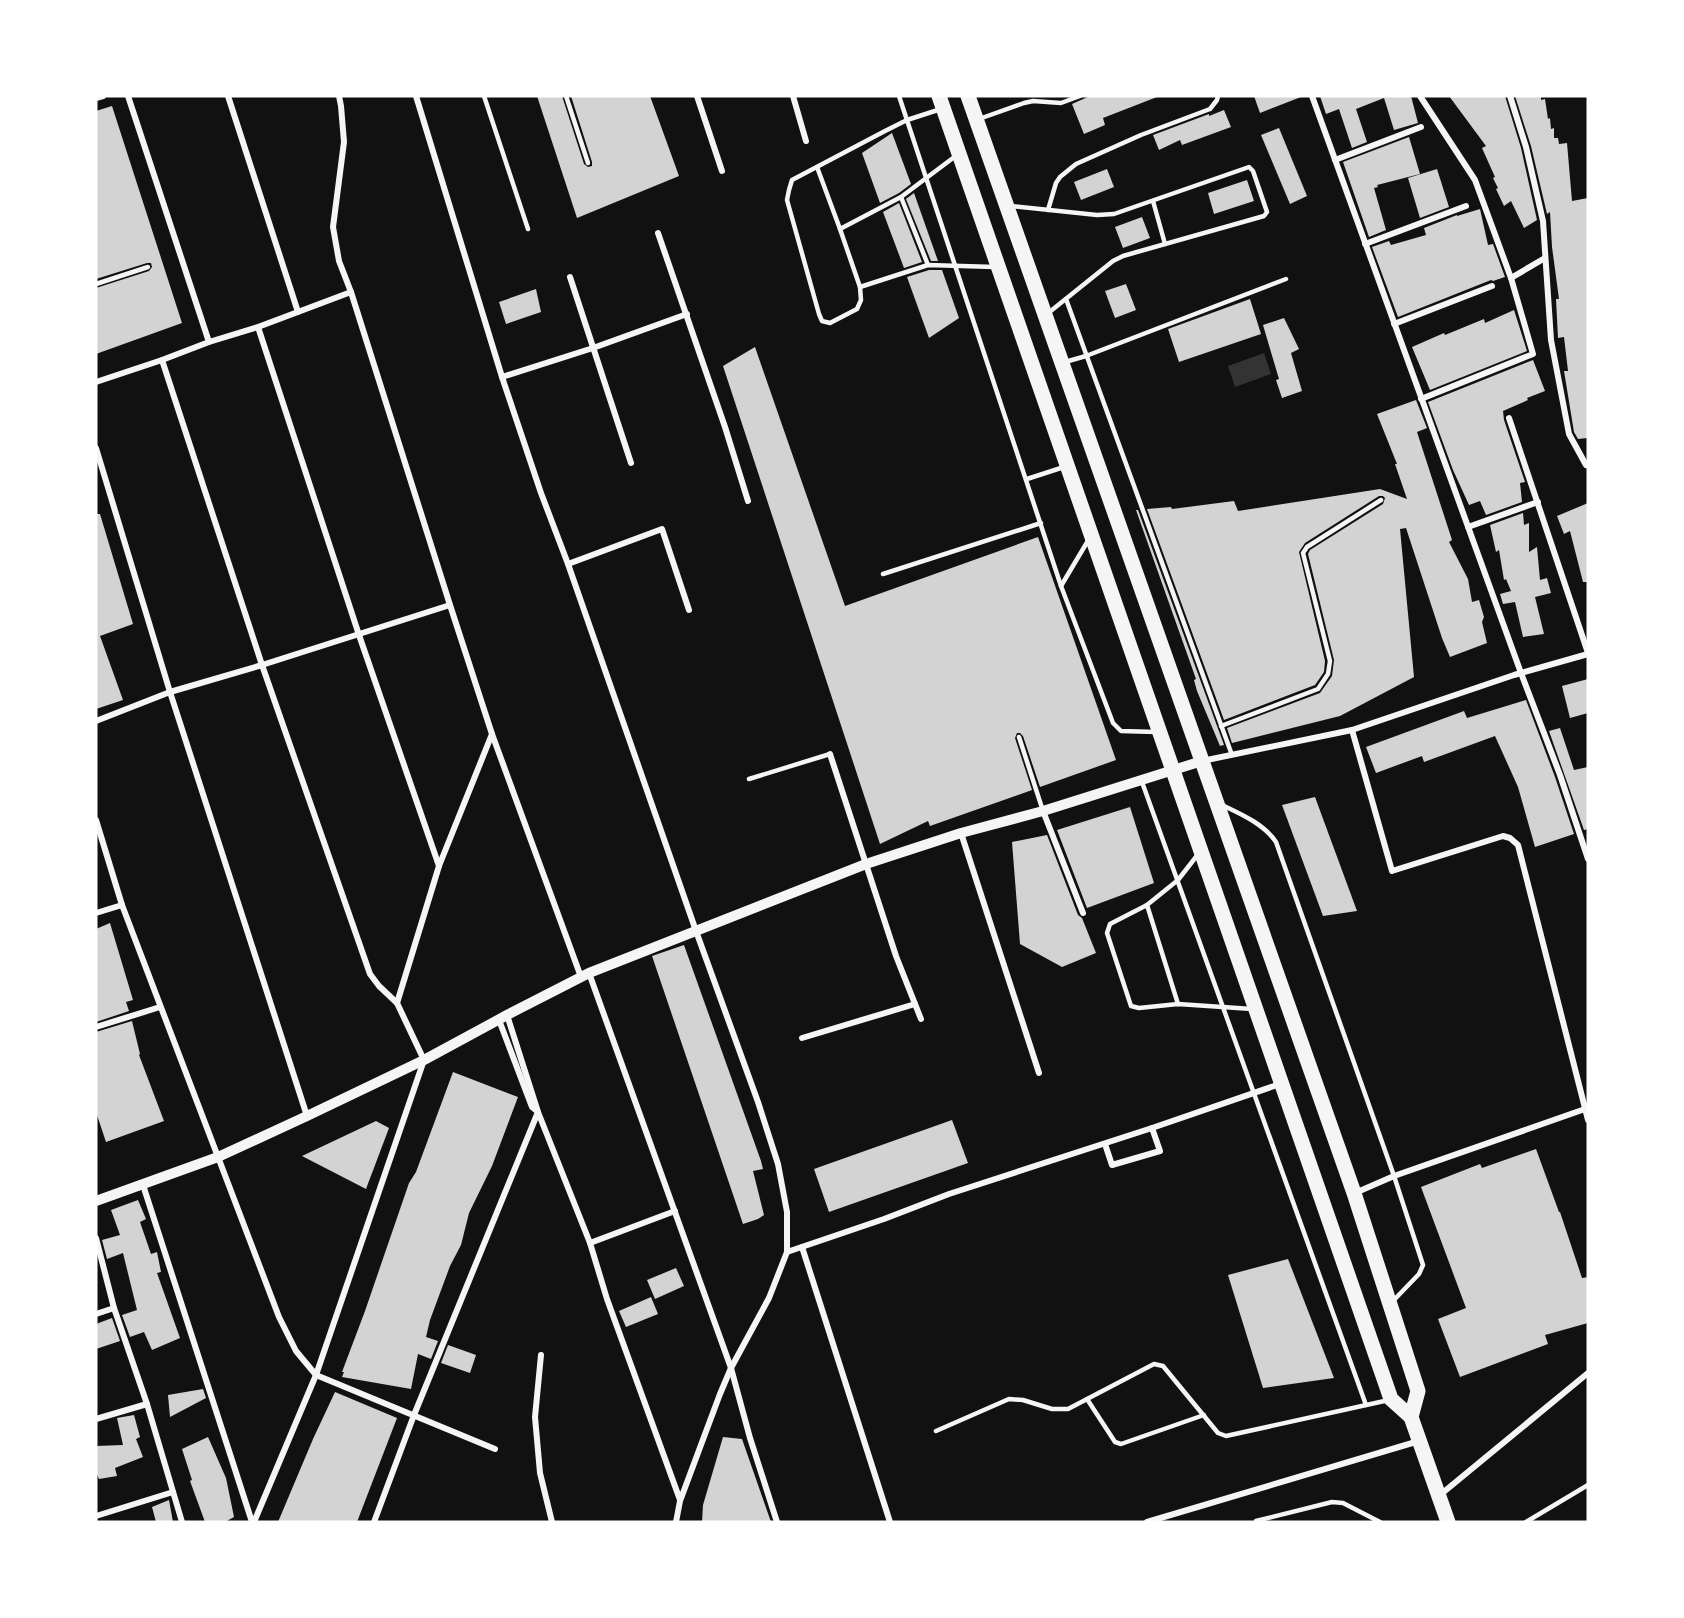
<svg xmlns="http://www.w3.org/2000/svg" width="1684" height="1618" font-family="Quicksand,sans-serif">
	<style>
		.water { fill: #333 }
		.building { fill: #d3d3d3 }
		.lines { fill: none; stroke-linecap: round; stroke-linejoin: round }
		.service { stroke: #f5f5f5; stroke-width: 4.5 }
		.minor { stroke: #f5f5f5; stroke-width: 6 }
		.tertiary { stroke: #f5f5f5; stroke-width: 10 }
		.primary { stroke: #f5f5f5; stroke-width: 15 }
	</style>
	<rect width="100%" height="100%" fill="#111"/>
	<polygon class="water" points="1264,353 1271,374 1235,387 1228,366"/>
	<g class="building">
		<polygon points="537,96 562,96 584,164 588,167 592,166 592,162 571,96 650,96 679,176 577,218"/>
		<polygon points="1090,96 1156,96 1157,97 1103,118 1105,125 1084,134 1072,104"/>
		<polygon points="1254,96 1300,96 1301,97 1260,113"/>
		<polygon points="1320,96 1411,96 1418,123 1394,130 1384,98 1356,109 1367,142 1352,148 1339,109 1326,114"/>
		<polygon points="1449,96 1505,96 1521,148 1537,220 1524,228 1511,201 1504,206 1496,189 1498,188 1493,178 1495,177 1482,148 1486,146"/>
		<polygon points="1515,96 1541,96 1541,100 1545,99 1548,119 1550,118 1551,129 1554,128 1554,138 1558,138 1559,144 1567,143 1572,201 1588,198 1588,438 1578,439 1574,432 1564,371 1568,371 1564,337 1558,338 1556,299 1559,299 1552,247 1550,212 1547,214 1531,146"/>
		<polygon points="112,106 182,323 96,354 96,288 149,271 152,267 151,263 147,263 96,279 96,111"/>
		<polygon points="1224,110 1231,127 1182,145 1180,140 1159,150 1153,135 1209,114 1209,116"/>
		<polygon points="1279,128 1307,196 1290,204 1261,135"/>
		<polygon points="892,133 911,184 899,193 880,203 862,153"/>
		<polygon points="1409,137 1420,174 1377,185 1378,187 1374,188 1386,230 1369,237 1343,162"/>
		<polygon points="1107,169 1114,187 1081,200 1074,182"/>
		<polygon points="1437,169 1449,207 1420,218 1408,178"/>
		<polygon points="1247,180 1254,201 1214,214 1208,193"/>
		<polygon points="914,193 938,261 931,261 906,199"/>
		<polygon points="899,203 922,262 904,268 883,212"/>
		<polygon points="1480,209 1488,245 1493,244 1505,277 1493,281 1491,280 1398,317 1372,247 1389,241 1391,245 1426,235 1424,228 1457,215 1457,216"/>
		<polygon points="1142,217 1150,238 1123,248 1115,227"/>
		<polygon points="929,270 942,270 959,318 929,338 907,277"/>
		<polygon points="1126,284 1136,310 1115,318 1105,291"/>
		<polygon points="536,289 541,312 506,324 499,302"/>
		<polygon points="1250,299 1261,334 1179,362 1168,329"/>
		<polygon points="1514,310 1527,351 1430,390 1412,347 1444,333 1445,335 1484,319 1485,323"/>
		<polygon points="1284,318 1299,349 1291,353 1302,391 1282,398 1276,380 1279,379 1263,325"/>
		<polygon points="755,347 845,606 1038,537 1116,760 1040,787 1023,736 1020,733 1017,733 1015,738 1032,790 930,826 928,821 880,844 723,366"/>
		<polygon points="1533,360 1545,391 1527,398 1528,400 1503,411 1504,420 1525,482 1520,483 1522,502 1486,515 1480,501 1469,505 1453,470 1428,402"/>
		<polygon points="1416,400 1427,428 1417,432 1452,540 1449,542 1468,579 1472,602 1479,600 1484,617 1482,622 1487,643 1450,657 1442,638 1406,528 1400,529 1414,677 1340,716 1232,743 1227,728 1320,693 1332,676 1334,660 1308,554 1310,550 1383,504 1385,498 1383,496 1379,496 1305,543 1299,552 1325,661 1324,672 1315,685 1224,720 1147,509 1171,507 1172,509 1234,501 1238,511 1380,489 1407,499 1395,464 1397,464 1377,414"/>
		<polygon points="1588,503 1588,582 1583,582 1570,531 1564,534 1557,516"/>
		<polygon points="1136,510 1138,510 1224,745 1220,746 1197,691 1194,680 1196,679"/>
		<polygon points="1523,513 1524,525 1529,523 1529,552 1537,547 1540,580 1547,578 1551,593 1535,597 1544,634 1523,637 1515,602 1503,604 1500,594 1511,591 1506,579 1504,580 1499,550 1496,552 1490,525"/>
		<polygon points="96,514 100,514 133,624 100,636 123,700 96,709"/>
		<polygon points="1588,679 1588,713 1570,718 1562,686"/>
		<polygon points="1526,700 1555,777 1574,834 1535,847 1518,787 1495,736 1424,762 1422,756 1376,773 1366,747 1464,711 1467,718"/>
		<polygon points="1560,728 1574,770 1588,767 1588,829 1584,830 1549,731"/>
		<polygon points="1315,797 1357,911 1323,916 1282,805"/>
		<polygon points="1130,807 1154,883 1087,908 1057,830"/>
		<polygon points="1047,835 1078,915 1082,918 1096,953 1062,967 1020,944 1012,842"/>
		<polygon points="110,923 133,1000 126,1002 129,1011 96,1022 96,929"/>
		<polygon points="684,945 761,1161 763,1169 753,1171 764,1215 758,1219 743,1224 652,956"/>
		<polygon points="132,1021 140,1054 139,1055 164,1121 106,1142 96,1112 96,1032"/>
		<polygon points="453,1072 518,1097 492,1166 469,1213 461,1245 450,1266 430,1320 426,1337 438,1341 431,1359 418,1354 411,1389 342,1377 344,1372 342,1372 365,1311 409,1183 416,1172"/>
		<polygon points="952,1120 968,1163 829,1212 814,1169"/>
		<polygon points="376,1121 389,1128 366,1189 302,1156"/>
		<polygon points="1536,1149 1559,1212 1560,1212 1582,1278 1588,1277 1588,1323 1545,1335 1548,1344 1460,1377 1438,1319 1466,1308 1421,1187 1480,1164 1482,1168"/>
		<polygon points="138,1200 146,1219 140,1222 151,1254 157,1252 161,1272 157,1273 180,1338 152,1350 144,1332 130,1337 122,1315 137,1310 123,1253 107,1259 102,1240 120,1235 111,1210"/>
		<polygon points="1288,1259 1334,1378 1263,1388 1228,1275"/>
		<polygon points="676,1268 684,1286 655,1299 647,1280"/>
		<polygon points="651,1297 658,1314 626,1327 619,1311"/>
		<polygon points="112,1318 120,1341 96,1349 96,1324"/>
		<polygon points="448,1345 476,1355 470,1373 441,1363"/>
		<polygon points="203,1389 206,1398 170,1417 168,1395"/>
		<polygon points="335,1392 397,1418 357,1522 278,1522 313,1439"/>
		<polygon points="134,1415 140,1437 136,1439 143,1457 115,1468 117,1476 99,1479 96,1472 96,1446 123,1445 117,1418"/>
		<polygon points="208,1437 226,1478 234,1517 225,1522 205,1522 190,1481 192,1480 182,1449"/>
		<polygon points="723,1437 742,1439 771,1522 702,1522 703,1505"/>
		<polygon points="169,1500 173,1522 156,1522 152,1507"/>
	</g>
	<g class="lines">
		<g class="service">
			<polyline points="484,96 528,229"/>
			<polyline points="566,96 588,163"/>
			<polyline points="899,96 1061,586 1113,723 1121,731 1156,732"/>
			<polyline points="979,119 1024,103 1033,101 1061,103 1080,96"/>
			<polyline points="957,155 901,197 840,229 860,287 928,265 995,267"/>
			<polyline points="817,167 840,229"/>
			<polyline points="901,197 928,265"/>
			<polyline points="1153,201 1165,244"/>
			<polyline points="1011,206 1097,215 1114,214 1249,167 1253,171 1267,212 1264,216 1123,256 1113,261 1047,314"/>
			<polyline points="1048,210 1056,183 1060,177 1076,164 1141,135 1210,109 1217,100 1218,96"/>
			<polyline points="96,284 148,267"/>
			<polyline points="860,287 861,300 857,309 830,323 822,321 819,314 787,200 789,190 792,180 885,131 907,120 941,109"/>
			<polyline points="1066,299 1232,755"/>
			<polyline points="1065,362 1086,356 1286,279"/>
			<polyline points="1027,479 1064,467"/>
			<polyline points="883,574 1041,523"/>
			<polyline points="1061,586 1089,539"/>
			<polyline points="1221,726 1318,689 1328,674 1330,661 1303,553 1307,547 1381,500"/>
			<polyline points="1019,737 1043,811"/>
			<polyline points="749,779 830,754"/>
			<polyline points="1142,782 1366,1405"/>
			<path d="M1222,805C1241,814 1264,824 1276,842L1394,1176L1423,1265L1419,1274L1393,1301"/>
			<polyline points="1199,853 1178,880 1147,905 1110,924 1107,933 1131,1006 1139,1008 1178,1004 1252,1009"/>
			<polyline points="1147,905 1178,1004"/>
			<polyline points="1087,1399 1115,1442 1121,1444 1204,1415"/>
			<polyline points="936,1431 1009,1399 1023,1400 1052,1409 1068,1409 1154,1364 1163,1366 1218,1433 1226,1436 1389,1400"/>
			<polyline points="1256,1521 1332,1502 1343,1503 1380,1522"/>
			<polyline points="1526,1522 1588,1485"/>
		</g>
		<g class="minor">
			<polyline points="128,96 209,342"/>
			<polyline points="228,96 298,312"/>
			<polyline points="339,96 341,106 344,142 333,227 339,261 351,292 450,605 492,734 581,977"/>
			<polyline points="416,96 502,377 541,493 568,564 696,931 758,1102 778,1164 787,1212 787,1252 769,1298 731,1368 720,1394 680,1501 676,1522"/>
			<polyline points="697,96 722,171"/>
			<polyline points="793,96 806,141"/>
			<polyline points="1312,96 1521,673 1560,775 1588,859"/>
			<polyline points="1420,96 1475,180 1511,278 1533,354 1421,399"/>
			<polyline points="1510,96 1526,147 1543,221 1551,340 1569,434 1586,465"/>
			<polyline points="96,98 103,96"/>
			<polyline points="1335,160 1421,127"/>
			<polyline points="658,233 725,427 748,501"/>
			<polyline points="1365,244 1466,206"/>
			<polyline points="570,277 631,463"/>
			<polyline points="1511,278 1545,258"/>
			<polyline points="1394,324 1492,286"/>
			<polyline points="258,327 359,635 439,866"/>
			<polyline points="162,360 262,665 370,974 379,986 397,1003"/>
			<polyline points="502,377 593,348 687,314"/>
			<polyline points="96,382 162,360 209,342 258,327 351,292"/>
			<polyline points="1509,418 1588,653"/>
			<polyline points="96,448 170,692 307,1116"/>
			<polyline points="1468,527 1538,502"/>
			<polyline points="568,564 662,529 689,610"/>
			<polyline points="96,721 170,692 262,665 450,605"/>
			<polyline points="1352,730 1392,871 1503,836 1510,838 1518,845 1588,1120"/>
			<polyline points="830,754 896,956 921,1019"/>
			<polyline points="1202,761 1352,730 1514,675 1588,654"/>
			<polyline points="1043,811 1083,913"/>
			<polyline points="96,820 122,905 279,1317 296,1351 316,1375 495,1449"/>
			<polyline points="961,833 1039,1073"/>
			<polyline points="96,913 122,905"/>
			<polyline points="589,973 731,1368 750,1438 777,1522"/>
			<polyline points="507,1015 538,1112 590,1243 607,1299 680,1500"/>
			<polyline points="96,1027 160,1007"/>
			<polyline points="802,1038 915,1004"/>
			<polyline points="1105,1144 1112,1165 1160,1151 1152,1128"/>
			<polyline points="143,1185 252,1522"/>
			<polyline points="1355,1193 1394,1176 1585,1109"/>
			<polyline points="96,1238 114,1308 147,1404 182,1522"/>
			<polyline points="590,1243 675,1211"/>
			<polyline points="802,1247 890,1522"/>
			<polyline points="787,1252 884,1219 949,1194 1152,1128 1280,1084"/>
			<polyline points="96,1314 114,1308"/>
			<polyline points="541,1355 535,1417 540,1473 552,1522"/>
			<polyline points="96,1419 147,1404"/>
			<polyline points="1440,1495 1588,1373"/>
			<polyline points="96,1516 173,1492"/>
			<polyline points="254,1522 316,1375 424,1060 397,1003 439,866 492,734"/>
			<polyline points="374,1522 414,1415 538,1112 532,1107 499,1020"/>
			<polyline points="1147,1522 1419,1441"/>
		</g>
		<polyline class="tertiary" points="96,1201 218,1157 307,1116 424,1060 507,1015 589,973 866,864 961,833 1043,811 1202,761"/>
		<g class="primary">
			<polyline points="939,96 1391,1399 1411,1417 1448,1522"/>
			<polyline points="968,96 1354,1193 1418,1391 1411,1417"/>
		</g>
	</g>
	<rect width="1684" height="1618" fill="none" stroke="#ffffff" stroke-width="195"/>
</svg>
